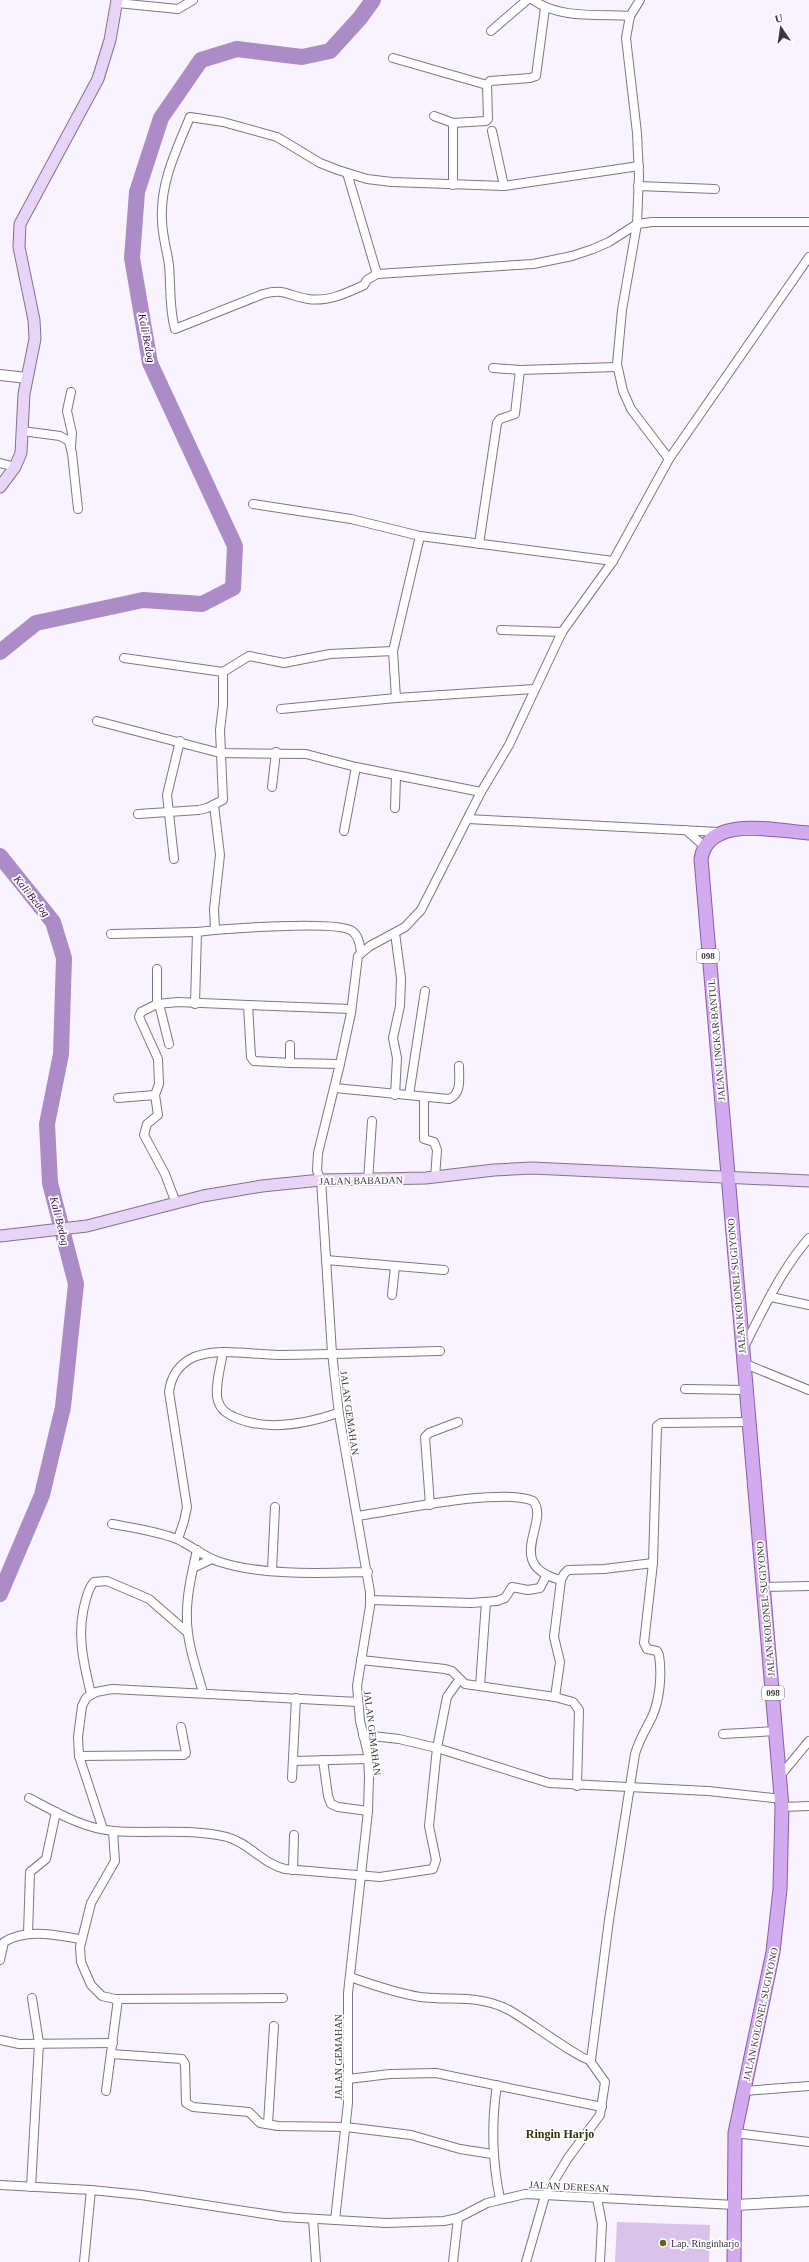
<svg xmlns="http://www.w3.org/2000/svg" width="809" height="2262" font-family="Georgia,serif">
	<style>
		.grass { fill: #d9c3eb }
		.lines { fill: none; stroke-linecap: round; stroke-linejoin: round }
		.river { stroke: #ac8cc6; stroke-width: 16 }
		.minor-casing { stroke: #80728c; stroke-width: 10 }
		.tertiary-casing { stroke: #80728c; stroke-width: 12 }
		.secondary-casing { stroke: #80728c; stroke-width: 13 }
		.primary-casing { stroke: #8a5caa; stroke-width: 15 }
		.minor { stroke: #fff; stroke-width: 8 }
		.tertiary { stroke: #fff; stroke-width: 10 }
		.secondary { stroke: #e8d4f7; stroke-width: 11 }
		.primary { stroke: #d2aaee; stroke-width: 13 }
		.poi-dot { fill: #646a0c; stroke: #fff; stroke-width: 1.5 }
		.labels { text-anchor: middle; stroke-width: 3.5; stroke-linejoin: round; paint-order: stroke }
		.shield { fill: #fff; stroke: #76727a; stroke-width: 1 }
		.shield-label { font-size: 9px; font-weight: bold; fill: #3c3641 }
		.street-label { font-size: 10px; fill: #3c3641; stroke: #fff }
		.poi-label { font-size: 10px; fill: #3c3641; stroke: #fff; text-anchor: start }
		.water-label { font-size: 11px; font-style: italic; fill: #3c0f56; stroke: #fff }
		.quarter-label { font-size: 12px; font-weight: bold; fill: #31340a; stroke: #fff }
	</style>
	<rect width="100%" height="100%" fill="#f9f3ff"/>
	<polygon class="grass" points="617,2222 710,2225 709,2262 615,2262"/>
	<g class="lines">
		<g class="river">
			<polyline points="0,652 36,623 143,600 202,604 233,588 235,546 150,363 132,258 137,192 161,118 201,60 237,49 302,57 330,51 360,18 373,0"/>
			<polyline points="0,856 53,922 64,958 61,1054 47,1124 50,1183 76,1284 63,1407 42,1495 0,1594"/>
		</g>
		<g class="minor-casing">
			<g id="minor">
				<path d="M533,0C560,19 598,14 630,16"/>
				<polyline points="640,0 630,16 626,38 637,133 639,176 637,224 622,310 617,364 623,391 631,409 669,459"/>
				<polyline points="117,3 178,9 193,0"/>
				<polyline points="491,31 527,0"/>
				<polyline points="393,58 487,85"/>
				<polyline points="487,85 490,81 530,78 536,76 545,8"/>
				<polyline points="434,116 453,123 486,121 488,119 487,85"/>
				<polyline points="492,131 504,186"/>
				<polyline points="347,173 377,274 533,264 572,256 593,249 609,242 637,224 652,222 809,222"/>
				<polyline points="453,185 453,123"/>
				<polyline points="638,186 715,189"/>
				<path d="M377,274L367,280L364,285C347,293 328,302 308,299C288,296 286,288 263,294L175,329C169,308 171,287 169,265C167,250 162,235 162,220C160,183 176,151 190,117L223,122L277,137L320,163L338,170L367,179L392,182L504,186L639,166"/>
				<polyline points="493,368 520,370 617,367"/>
				<polyline points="71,392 67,411 72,433 71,446"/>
				<polyline points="22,431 60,436 69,441 72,453 78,509"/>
				<polyline points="0,463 15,467"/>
				<polyline points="253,504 351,519 420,536 613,561"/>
				<polyline points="479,544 497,423 500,419 515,414 520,370"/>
				<polyline points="501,630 562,632"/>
				<polyline points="393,651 420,536"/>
				<polyline points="124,658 223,672 249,656 284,663 330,654 393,651 396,698"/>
				<polyline points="281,709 396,698 534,689"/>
				<polyline points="97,721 220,753 306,754 356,767 481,792"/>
				<polyline points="272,787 276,752"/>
				<polyline points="214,805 220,855 214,909 215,929"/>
				<polyline points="395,808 396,775"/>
				<polyline points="138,814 199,810 207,808 223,800 220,730 223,705 223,672"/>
				<polyline points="468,819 719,832"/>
				<polyline points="686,830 704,846"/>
				<polyline points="344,831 356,767"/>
				<polyline points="174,859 167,795 180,741"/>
				<polyline points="111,934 197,932"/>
				<polyline points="157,969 157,1004 141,1012 139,1017 158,1059 159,1084 155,1095 158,1115 147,1124 144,1135 165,1174 176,1203"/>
				<polyline points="157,1004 178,1002 248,1005 251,1057 254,1061 290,1063"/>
				<polyline points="159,1004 169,1044"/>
				<path d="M195,1004L197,932C221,929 337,920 352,931C359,936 360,945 361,953"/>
				<polyline points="248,1005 351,1009"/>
				<polyline points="290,1045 290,1063 340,1064"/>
				<path d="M335,1088L449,1099C462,1094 459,1078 459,1066"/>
				<polyline points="395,1095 397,1058 393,1038 400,1006 401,978 395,933"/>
				<polyline points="409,1095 425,991"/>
				<polyline points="118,1098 155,1095"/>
				<polyline points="424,1098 424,1139 434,1142 437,1150 435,1178"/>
				<polyline points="368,1181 372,1121"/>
				<polyline points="326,1260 444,1270"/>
				<polyline points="392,1295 395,1266"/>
				<polyline points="771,1297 809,1305"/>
				<path d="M744,1347C763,1310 781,1270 809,1238"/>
				<path d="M223,1352C221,1365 214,1389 218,1401C221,1410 226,1413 234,1417C267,1432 306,1424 338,1413"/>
				<polyline points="743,1363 809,1390"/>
				<polyline points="685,1389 745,1390"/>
				<polyline points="430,1505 425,1437 429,1433 458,1422"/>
				<path d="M357,1516C395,1511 502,1487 533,1501C551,1521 502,1565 561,1580L554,1637L560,1662L555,1697"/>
				<path d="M112,1524C134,1528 156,1531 177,1539C192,1546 204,1557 220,1562C264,1576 322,1573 368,1572"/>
				<path d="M178,1539L184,1521L187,1507L169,1392C171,1376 179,1364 194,1357C221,1347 251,1355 279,1355C332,1355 386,1352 440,1351"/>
				<path d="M197,1550C191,1577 184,1604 188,1633C190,1653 198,1673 203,1693"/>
				<polyline points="193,1568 212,1559"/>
				<polyline points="272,1570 275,1507"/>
				<polyline points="561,1580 564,1574 568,1570 604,1569 653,1563"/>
				<polyline points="763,1587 809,1586"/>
				<polyline points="370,1600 471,1603 497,1601 505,1598 512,1587 528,1590 540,1588 546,1576"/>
				<polyline points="361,1660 445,1669 452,1671 465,1684 555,1697 573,1702 579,1710 577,1786"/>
				<polyline points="480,1686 486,1602"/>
				<path d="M91,1694C83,1661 76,1632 86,1599C88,1593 89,1587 94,1582L107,1581L149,1599L188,1633"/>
				<polyline points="723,1734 776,1731"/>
				<polyline points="363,1735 399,1739 437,1748 549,1783 708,1791 782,1799"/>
				<polyline points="79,1756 184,1755 186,1753 181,1727"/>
				<polyline points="323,1760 328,1796 331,1804 338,1807 368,1811"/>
				<polyline points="294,1761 368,1759"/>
				<polyline points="780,1776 809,1741"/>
				<polyline points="292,1778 296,1698"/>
				<path d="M29,1798C56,1812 84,1829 114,1831C150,1834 192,1828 227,1837C249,1843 263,1864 285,1869L380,1877L433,1869L436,1860L429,1826L437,1748L447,1697L459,1680"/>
				<polyline points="782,1807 809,1806"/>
				<polyline points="103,1829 79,1756 78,1737 82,1706 86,1698 96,1692 112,1689 358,1702"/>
				<polyline points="113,1831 115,1861 91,1903 80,1947 81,1962 91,1985 102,1996 115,1999 283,1998"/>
				<polyline points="293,1870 294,1835"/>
				<polyline points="28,1934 30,1872 46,1859 56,1812"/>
				<path d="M0,1960L4,1942C26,1928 56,1935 80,1939"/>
				<path d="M350,1977C373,1985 396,1993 420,1997C453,2001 478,1994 509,2010C523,2017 583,2062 591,2060L609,1920L635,1754C639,1740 646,1729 652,1717C660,1699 662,1674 659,1655L657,1651L647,1649L644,1643L653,1563L657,1426L661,1423L749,1422"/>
				<polyline points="0,2040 19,2044 113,2043"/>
				<polyline points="112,2054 182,2059 185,2064 186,2103 193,2107 249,2112 260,2123 278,2126 346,2127 411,2135 460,2149 492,2154"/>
				<polyline points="348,2079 390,2074 436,2073 602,2107"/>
				<path d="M497,2085C491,2124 492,2160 500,2199"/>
				<polyline points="106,2091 118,1999"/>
				<polyline points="744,2091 809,2086"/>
				<polyline points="268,2124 274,2026"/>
				<polyline points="735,2133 809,2142"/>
				<polyline points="0,2185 91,2190"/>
				<polyline points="31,2187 39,2043 32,1998"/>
				<polyline points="597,2198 602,2224 600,2262"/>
				<polyline points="313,2219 316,2262"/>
				<polyline points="335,2220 348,2103 348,1993 368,1811 369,1777 368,1754 360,1721 357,1686 370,1606 370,1592 339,1414 332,1353 321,1180 317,1171 318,1153 340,1064 351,1013 358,956 370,946 405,927 421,910 481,792 509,745 562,632 613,561 669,459 809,257"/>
				<polyline points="84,2262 91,2190 141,2195 284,2217 386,2223 444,2221 458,2218 487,2203 525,2194 735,2205"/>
				<polyline points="453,2262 458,2218"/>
				<polyline points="526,2262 545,2196 568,2158 600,2115 605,2082 590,2061"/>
			</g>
		</g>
		<g class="tertiary-casing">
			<g id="tertiary">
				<polyline points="0,375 27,378"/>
				<polyline points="735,2205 809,2201"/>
			</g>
		</g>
		<g class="secondary-casing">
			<g id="secondary">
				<polyline points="0,487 15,467 21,453 24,394 35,339 34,320 19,247 20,224 98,79 110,40 117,0"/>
				<polyline points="0,1236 87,1226 203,1196 262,1186 321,1180 426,1178 494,1170 532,1168 809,1181"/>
			</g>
		</g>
		<g class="primary-casing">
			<path id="primary" d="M734,2262L735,2133L773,1952L780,1889L782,1807L701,859C708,814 777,831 809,833"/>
		</g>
		<use href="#minor" class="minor"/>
		<use href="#tertiary" class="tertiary"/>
		<use href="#secondary" class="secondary"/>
		<use href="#primary" class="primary"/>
	</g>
	<circle class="poi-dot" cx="663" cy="2243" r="4"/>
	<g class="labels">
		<g class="shield">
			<rect x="697" y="949" width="22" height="14" rx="3"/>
			<rect x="762" y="1686" width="22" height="14" rx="3"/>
		</g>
		<g class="shield-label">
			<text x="708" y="959">098</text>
			<text x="773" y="1696">098</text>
		</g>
		<g class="street-label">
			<text transform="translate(716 1040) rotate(-95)" y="4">JALAN LINGKAR BANTUL</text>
			<text transform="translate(361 1180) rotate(-1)" y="4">JALAN BABADAN</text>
			<text transform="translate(736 1286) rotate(-95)" y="4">JALAN KOLONEL SUGIYONO</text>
			<text transform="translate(350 1413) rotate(82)" y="4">JALAN GEMAHAN</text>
			<text transform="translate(765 1609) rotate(-95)" y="4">JALAN KOLONEL SUGIYONO</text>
			<text transform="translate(373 1733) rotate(83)" y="4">JALAN GEMAHAN</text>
			<text transform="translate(760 2014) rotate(-78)" y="4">JALAN KOLONEL SUGIYONO</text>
			<text transform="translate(338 2057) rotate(-90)" y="4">JALAN GEMAHAN</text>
			<text transform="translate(569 2186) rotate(3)" y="4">JALAN DERESAN</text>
		</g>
		<g class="poi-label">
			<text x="671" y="2247">Lap. Ringinharjo</text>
		</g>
		<g class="water-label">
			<text transform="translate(147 338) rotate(79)" y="4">Kali Bedog</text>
			<text transform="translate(32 896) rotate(51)" y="4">Kali Bedog</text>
			<text transform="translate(60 1221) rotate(76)" y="4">Kali Bedog</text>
		</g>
		<g class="quarter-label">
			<text x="560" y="2138">Ringin Harjo</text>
		</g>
	</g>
	<g transform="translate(781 28) rotate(347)" stroke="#ffffff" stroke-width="3" paint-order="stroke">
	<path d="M0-3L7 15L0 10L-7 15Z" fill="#3c3641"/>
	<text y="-6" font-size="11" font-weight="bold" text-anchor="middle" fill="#3c3641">U</text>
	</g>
</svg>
